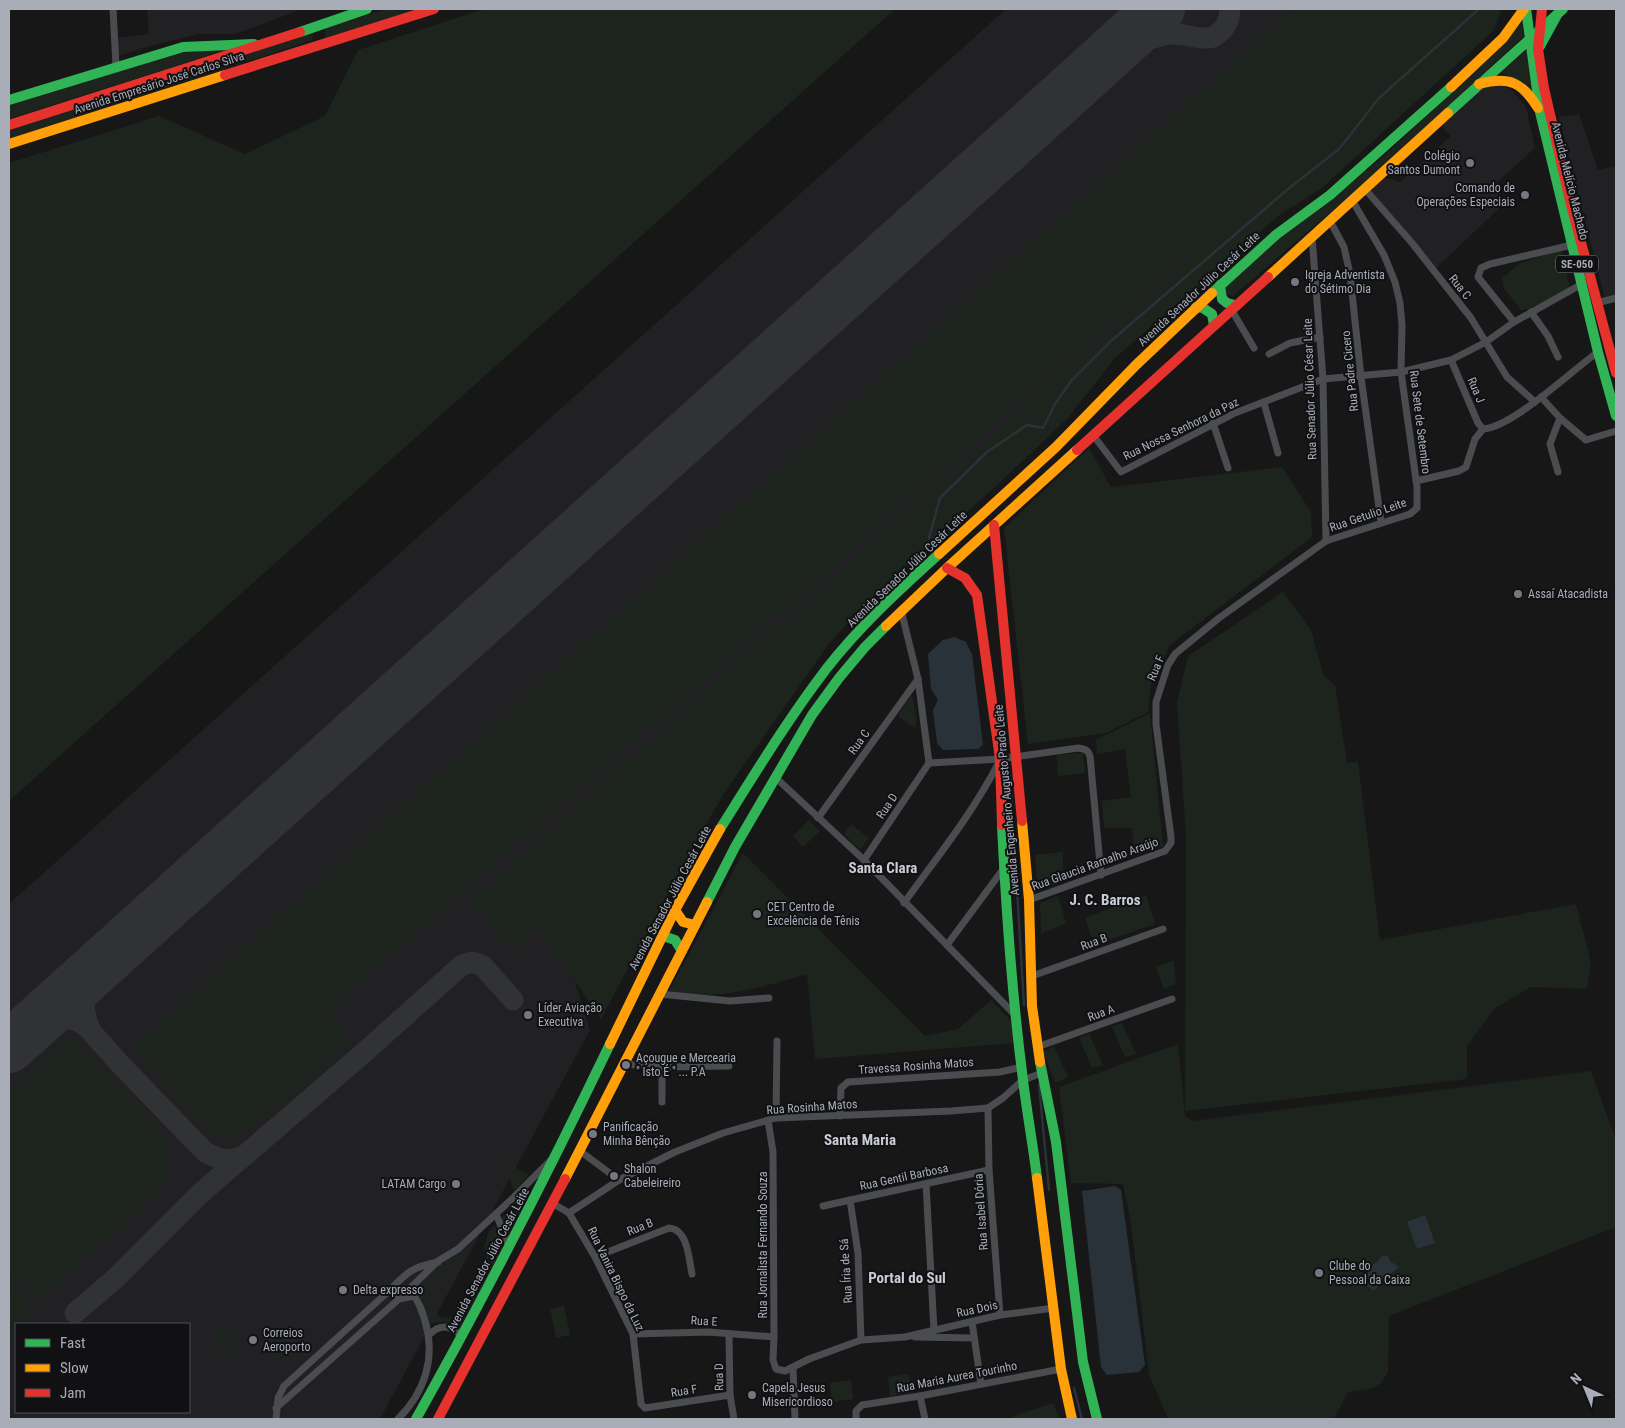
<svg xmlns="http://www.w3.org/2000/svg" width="1625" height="1428" font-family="'Roboto Condensed',sans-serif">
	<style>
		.built { fill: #212123; fill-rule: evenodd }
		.green { fill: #1d241e }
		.water { fill: #2a3239 }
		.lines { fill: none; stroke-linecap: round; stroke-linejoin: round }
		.stream { stroke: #2a3239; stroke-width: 2.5 }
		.taxiway { stroke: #313233; stroke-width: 21 }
		.runway { stroke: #313233; stroke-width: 52 }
		.street { stroke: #4b4c50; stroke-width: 7 }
		.fast { stroke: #30b455; stroke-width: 10 }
		.slow { stroke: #ff9f0a; stroke-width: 10 }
		.jam { stroke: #e5322d; stroke-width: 10 }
		.poi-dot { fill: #757880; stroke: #111113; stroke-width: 2 }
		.labels { text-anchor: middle; stroke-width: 4; stroke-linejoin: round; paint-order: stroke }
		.shield { fill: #111113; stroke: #7b7e86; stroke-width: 1 }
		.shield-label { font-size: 11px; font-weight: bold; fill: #a8adb8 }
		.street-label { font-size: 12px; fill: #a8adb8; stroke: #111113 }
		.poi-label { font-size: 12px; fill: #a8adb8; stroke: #111113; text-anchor: start }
		.quarter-label { font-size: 15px; font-weight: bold; fill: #c9ccd4; stroke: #111113 }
	</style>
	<rect width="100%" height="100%" fill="#171717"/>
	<g class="built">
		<polygon points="147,9 303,9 235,34 200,34 150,46 118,56 116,38 149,34"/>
		<path d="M1006,9H1442L1468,37L539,868L590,1030L380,1419H9V904ZM16,1324H189V1412H16Z"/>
		<polygon points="1499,85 1511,89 1526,107 1535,148 1491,188 1506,202 1436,268 1366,193 1382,177 1400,182 1451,136 1437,122 1474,94 1487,86"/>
		<polygon points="1579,114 1598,170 1616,166 1616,296 1605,299 1559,117"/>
	</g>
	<g class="green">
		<polygon points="387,9 417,9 325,38 325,28"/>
		<polygon points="484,9 895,9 9,801 9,163 159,116 245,154 325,116 358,50"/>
		<polygon points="1294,9 1502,9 1494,30 1322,188 1278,216 1115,358 1067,419 995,487 875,594 831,641 724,793 681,869 601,1019 537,927 513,949 470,902 1458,18 327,1010 351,1040 246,1132 230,1139 213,1135 133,1048"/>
		<polygon points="1523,20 1524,36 1377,172 1233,296 1228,295 1226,292 1225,285 1287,229 1329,201 1375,164 1490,58"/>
		<polygon points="311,33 313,40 9,139 9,129"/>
		<polygon points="232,48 9,119 9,105 170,54"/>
		<path d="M1527,50L1535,95C1526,83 1515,78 1500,73Z"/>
		<polygon points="1561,249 1570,288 1529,309 1521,310 1504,289 1502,278 1520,263"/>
		<polygon points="1089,448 1111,487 1282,467 1311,512 1312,537 1170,645 1151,684 1148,712 1106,733 1028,744 1004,528"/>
		<polygon points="1283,592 1311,630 1324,676 1335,685 1347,763 1358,762 1380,940 1576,904 1591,963 1587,989 1531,987 1495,1008 1467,1046 1467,1079 1185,1111 1186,836 1177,702 1188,656"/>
		<polygon points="912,694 916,718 916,729 898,716"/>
		<polygon points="1150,713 1163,846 1135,856 1132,828 1104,828 1102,801 1131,797 1125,749 1097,754 1096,740"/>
		<polygon points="1083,753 1085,773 1058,776 1057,755"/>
		<polygon points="809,820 820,831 803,847 793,836"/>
		<polygon points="851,824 869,838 860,850 844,834"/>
		<polygon points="1063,852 1063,881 1038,890 1035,855"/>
		<path d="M743,853L925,1036L958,1029L991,1000L1013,1023L1015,1043L815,1059L807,974C764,987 714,1002 669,991Z"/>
		<polygon points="1146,895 1155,924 1094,945 1085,918"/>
		<polygon points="1058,896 1066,923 1041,934 1040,903"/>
		<polygon points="1174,960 1176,984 1164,989 1156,967"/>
		<polygon points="1122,1023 1136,1054 1125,1057 1112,1027"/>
		<polygon points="1089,1034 1103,1065 1092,1068 1079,1038"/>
		<polygon points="68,1039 73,1040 170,1141 169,1144 165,1177 159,1190 37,1303 9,1271 9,1092 62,1040"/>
		<polygon points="1178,1044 1185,1116 1192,1121 1591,1071 1616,1140 1616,1227 1389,1316 1388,1372 1381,1383 1374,1388 1348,1392 1334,1419 1168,1419 1149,1374 1131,1224 1123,1184 1071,1183 1059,1087"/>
		<polygon points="1054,1046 1068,1077 1055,1083 1043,1052"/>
		<polygon points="504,1161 529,1175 514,1191"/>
		<polygon points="528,1192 530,1194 508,1235 501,1218 525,1193"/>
		<path d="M494,1225L503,1243L502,1250L459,1328C450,1321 441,1321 430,1324L424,1304L414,1293L443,1267L459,1256L462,1260L421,1296C433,1314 440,1324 464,1315L487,1272L485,1246L487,1235Z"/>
		<polygon points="9,1283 31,1308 20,1324 16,1324 16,1331 9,1344"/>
		<polygon points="564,1306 570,1335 556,1338 550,1309"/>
		<polygon points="219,1331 231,1333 237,1331 223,1344 235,1357 230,1362 213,1344 217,1340"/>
		<polygon points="909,1374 911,1393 890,1396 888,1377"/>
		<polygon points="851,1380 853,1399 832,1402 830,1383"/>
		<polygon points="1053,1403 1060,1419 1014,1419 1013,1416"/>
	</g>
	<g class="water">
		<polygon points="955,637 966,642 972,654 983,745 978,749 943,750 937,743 933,710 938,700 931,689 928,654 943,640"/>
		<polygon points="1115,1186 1121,1190 1145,1365 1139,1372 1107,1375 1101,1367 1082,1191"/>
		<polygon points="1425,1215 1435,1243 1417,1249 1407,1222"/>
		<path d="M1382,1256H1388L1390,1261L1399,1267C1390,1274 1382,1282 1374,1291L1363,1283L1362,1281L1372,1265L1376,1263Z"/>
	</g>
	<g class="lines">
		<g class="stream">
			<polyline points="929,538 940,498 987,452 1027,425 1043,428 1055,404 1071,381 1111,341 1288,189 1339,149 1379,98 1479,9"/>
			<polyline points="1010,775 1024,1005"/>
			<polyline points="1039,1085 1049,1190"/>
			<polyline points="1074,1388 1082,1419"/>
		</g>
		<g class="taxiway">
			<path d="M1081,80C1105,63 1141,37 1171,34C1183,33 1205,41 1213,37C1224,31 1230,21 1230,9"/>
			<path d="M62,999L120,1064L205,1152C222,1161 228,1162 246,1155"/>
			<path d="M35,1023C52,1016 69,1014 84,1025"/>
			<path d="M90,1029C78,1003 86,986 102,964"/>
			<polyline points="75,1313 117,1277 202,1192 359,1057 462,965 473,962 483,966 513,1000"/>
		</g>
		<polyline class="runway" points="9,1047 1081,80 1159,9"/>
		<g class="street">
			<polyline points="113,9 116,66"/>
			<polyline points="1364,188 1412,243 1471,318 1507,377 1535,402"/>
			<polyline points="1330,221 1344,247 1350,274 1361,377 1381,522"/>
			<polyline points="1312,237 1323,379 1326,541"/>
			<polyline points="1572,245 1490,264 1481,268 1478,277 1514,322 1582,284"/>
			<polyline points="1597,303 1616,298"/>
			<polyline points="1231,309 1254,348"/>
			<polyline points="1531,312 1548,336 1558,357"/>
			<polyline points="1269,354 1290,343 1320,337"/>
			<polyline points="1451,360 1478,423 1483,429"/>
			<polyline points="1541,397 1560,418 1586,440 1616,431"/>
			<polyline points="1264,403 1278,453"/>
			<polyline points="1213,423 1228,468"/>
			<polyline points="1093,435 1121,472 1235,413 1323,379 1401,372 1451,360 1486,342 1514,322"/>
			<polyline points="1558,472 1550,444 1560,418"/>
			<path d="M1416,481L1459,471L1466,467L1475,439L1483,429C1513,427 1571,371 1598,352"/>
			<polyline points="901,610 918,679 929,763"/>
			<path d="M929,763L1000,759L1078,748C1085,749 1088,750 1090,756L1101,875"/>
			<polyline points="775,777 864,860 1016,1016"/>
			<polyline points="818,818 918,679"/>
			<polyline points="864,860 929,763"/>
			<polyline points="1029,900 1165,851 1171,843 1171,837 1156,724 1156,702 1168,665 1175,654 1219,618 1326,541 1410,514 1417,508 1417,487 1401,372 1402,325 1400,303 1395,282 1384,255 1352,200"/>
			<path d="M904,903C937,857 973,813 999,762"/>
			<polyline points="947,945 1004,868"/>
			<polyline points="1032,976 1163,929"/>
			<polyline points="660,994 730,1001 769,998"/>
			<polyline points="1037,1047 1172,999"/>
			<polyline points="623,1064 662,1067 729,1066"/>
			<polyline points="662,1067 662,1102"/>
			<polyline points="988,1108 989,1170 1000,1315"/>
			<polyline points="840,1116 841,1088 848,1082 1000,1072 1022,1067"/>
			<polyline points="776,1118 777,1041"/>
			<polyline points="768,1120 773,1152 774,1337 773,1360 776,1369 785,1371 809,1359 861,1340 905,1337 1000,1315 1054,1308"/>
			<polyline points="580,1151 619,1180"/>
			<polyline points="926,1184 934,1330"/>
			<polyline points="850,1200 858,1253 861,1340"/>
			<polyline points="552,1203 569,1213 595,1257 633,1334 641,1404 645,1408 730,1395"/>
			<polyline points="823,1206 989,1170"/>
			<polyline points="569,1213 619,1180 675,1152 723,1133 776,1118 951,1111 988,1108 1003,1098 1023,1080 1042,1073"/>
			<polyline points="496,1214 509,1246"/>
			<path d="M595,1257L669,1228C688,1229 689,1260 692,1274"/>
			<path d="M390,1290L399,1299L414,1296C420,1304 422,1311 425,1321C436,1358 425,1392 398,1419"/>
			<polyline points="972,1322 981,1384"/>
			<polyline points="633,1334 708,1332 774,1337"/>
			<polyline points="729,1334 730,1395 734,1419"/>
			<path d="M429,1335C440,1323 452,1325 462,1337"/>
			<polyline points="915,1337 974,1338"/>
			<polyline points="793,1368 795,1419"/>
			<polyline points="920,1396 925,1419"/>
			<polyline points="276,1408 399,1299 438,1261 458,1249 514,1197 552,1159"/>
			<path d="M276,1419L278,1398L284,1386L390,1290C408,1271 413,1267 438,1262"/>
			<polyline points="856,1419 856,1411 862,1405 920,1396 1061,1369"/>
		</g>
		<g class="fast">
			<polyline points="1526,9 1540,112 1598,352 1616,416"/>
			<polyline points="300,32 367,9"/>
			<polyline points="1540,46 1557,15"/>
			<polyline points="9,100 183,47 254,44"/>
			<polyline points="1448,113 1563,9"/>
			<polyline points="1220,285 1222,299 1227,303 1235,305"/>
			<polyline points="1212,293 1277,234 1330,195 1451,87"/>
			<polyline points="1196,307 1203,308 1212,314 1214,325"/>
			<path d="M1002,825C1006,910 1012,995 1023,1080C1027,1113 1033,1145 1037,1178"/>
			<path d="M720,829C754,775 788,719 827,668C860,626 899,590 939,554"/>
			<polyline points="707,902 735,847 812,715 839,678 865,647 886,626"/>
			<polyline points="663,936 675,940 682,951"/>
			<polyline points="1040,1062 1056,1142 1083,1362 1097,1419"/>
			<path d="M416,1419C485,1296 549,1171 610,1044"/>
		</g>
		<g class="slow">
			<path d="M1479,84C1509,76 1522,82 1538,108"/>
			<polyline points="1451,87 1503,38 1524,9"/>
			<polyline points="9,144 225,75"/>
			<polyline points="1268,277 1448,113"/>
			<polyline points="939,554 1056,447 1136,365 1212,293"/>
			<polyline points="886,626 947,568 1077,450"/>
			<polyline points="1022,821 1029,900 1032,1006 1040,1062"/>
			<polyline points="675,910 683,922 695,925"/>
			<polyline points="610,1044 675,910 720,829"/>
			<polyline points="1037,1178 1061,1369 1072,1419"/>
			<polyline points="565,1179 707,902"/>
		</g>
		<g class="jam">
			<polyline points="1542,9 1538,49 1544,88 1571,205 1616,373"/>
			<polyline points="225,75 434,9"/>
			<polyline points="9,125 300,32"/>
			<polyline points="1077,450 1268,277"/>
			<polyline points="994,525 1022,821"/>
			<polyline points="947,568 965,578 977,595 1000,759 1002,825"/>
			<polyline points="438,1419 565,1179"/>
		</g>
	</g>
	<g class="poi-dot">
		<circle cx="1470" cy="163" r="5"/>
		<circle cx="1525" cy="195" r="5"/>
		<circle cx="1295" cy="282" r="5"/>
		<circle cx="1518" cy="594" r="5"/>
		<circle cx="757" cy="914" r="5"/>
		<circle cx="528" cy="1015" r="5"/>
		<circle cx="626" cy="1065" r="5"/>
		<circle cx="593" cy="1134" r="5"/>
		<circle cx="614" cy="1176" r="5"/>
		<circle cx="456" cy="1184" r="5"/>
		<circle cx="1319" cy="1273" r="5"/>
		<circle cx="343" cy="1290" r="5"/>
		<circle cx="253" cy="1340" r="5"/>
		<circle cx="752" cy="1395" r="5"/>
	</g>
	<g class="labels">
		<rect class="shield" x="1556" y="255.5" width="42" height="17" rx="4"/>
		<g class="shield-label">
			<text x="1577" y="268">SE-050</text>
		</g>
		<g class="street-label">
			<text transform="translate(159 83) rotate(-18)" y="4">Avenida Empresário José Carlos Silva</text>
			<text transform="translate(1570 181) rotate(76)" y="4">Avenida Melício Machado</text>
			<text transform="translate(1460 287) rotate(51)" y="4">Rua C</text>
			<text transform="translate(1199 289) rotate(-43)" y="4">Avenida Senador Júlio Cesár Leite</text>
			<text transform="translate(1350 371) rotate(-96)" y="4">Rua Padre Cicero</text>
			<text transform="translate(1310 389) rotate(-92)" y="4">Rua Senador Júlio César Leite</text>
			<text transform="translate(1476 390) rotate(67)" y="4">Rua J</text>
			<text transform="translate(1420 422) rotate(83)" y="4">Rua Sete de Setembro</text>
			<text transform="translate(1181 429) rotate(-26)" y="4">Rua Nossa Senhora da Paz</text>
			<text transform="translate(1368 515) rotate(-19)" y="4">Rua Getulio Leite</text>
			<text transform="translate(907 569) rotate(-44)" y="4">Avenida Senador Júlio Cesár Leite</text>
			<text transform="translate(1156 668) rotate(-67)" y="4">Rua F</text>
			<text transform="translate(859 742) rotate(-54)" y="4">Rua C</text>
			<text transform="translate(1007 800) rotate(-95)" y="4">Avenida Engenheiro Augusto Prado Leite</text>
			<text transform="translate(887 806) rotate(-56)" y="4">Rua D</text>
			<text transform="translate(1095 864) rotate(-20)" y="4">Rua Glaucia Ramalho Araújo</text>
			<text transform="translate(670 898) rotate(-62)" y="4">Avenida Senador Júlio Cesár Leite</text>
			<text transform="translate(1094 942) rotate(-20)" y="4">Rua B</text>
			<text transform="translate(1101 1013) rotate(-20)" y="4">Rua A</text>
			<text transform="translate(916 1066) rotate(-4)" y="4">Travessa Rosinha Matos</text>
			<text transform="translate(812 1107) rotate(-4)" y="4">Rua Rosinha Matos</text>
			<text transform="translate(904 1177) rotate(-12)" y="4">Rua Gentil Barbosa</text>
			<text transform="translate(981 1212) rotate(-94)" y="4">Rua Isabel Dória</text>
			<text transform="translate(640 1227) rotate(-22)" y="4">Rua B</text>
			<text transform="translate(763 1245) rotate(-90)" y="4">Rua Jornalista Fernando Souza</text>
			<text transform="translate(488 1260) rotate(-62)" y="4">Avenida Senador Júlio Cesár Leite</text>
			<text transform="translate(846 1271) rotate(-94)" y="4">Rua Íria de Sá</text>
			<text transform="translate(616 1279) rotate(64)" y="4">Rua Vanira Bispo da Luz</text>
			<text transform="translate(977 1309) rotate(-12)" y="4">Rua Dois</text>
			<text transform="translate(704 1321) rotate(3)" y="4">Rua E</text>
			<text transform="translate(719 1377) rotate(-91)" y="4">Rua D</text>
			<text transform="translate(957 1377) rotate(-11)" y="4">Rua Maria Aurea Tourinho</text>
			<text transform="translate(684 1391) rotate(-9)" y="4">Rua F</text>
		</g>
		<g class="poi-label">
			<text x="1460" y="160" text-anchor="end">Colégio<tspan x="1460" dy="14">Santos Dumont</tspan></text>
			<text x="1515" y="192" text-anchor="end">Comando de<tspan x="1515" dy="14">Operações Especiais</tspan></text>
			<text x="1305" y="279">Igreja Adventista<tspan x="1305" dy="14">do Sétimo Dia</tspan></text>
			<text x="1528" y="598">Assaí Atacadista</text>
			<text x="767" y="911">CET Centro de<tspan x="767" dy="14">Excelência de Tênis</tspan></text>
			<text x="538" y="1012">Líder Aviação<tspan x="538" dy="14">Executiva</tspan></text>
			<text x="636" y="1062">Açougue e Mercearia<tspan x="636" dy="14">" Isto É " ... P.A</tspan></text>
			<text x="603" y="1131">Panificação<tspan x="603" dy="14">Minha Bênção</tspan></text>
			<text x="624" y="1173">Shalon<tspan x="624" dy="14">Cabeleireiro</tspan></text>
			<text x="446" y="1188" text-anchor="end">LATAM Cargo</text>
			<text x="1329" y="1270">Clube do<tspan x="1329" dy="14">Pessoal da Caixa</tspan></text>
			<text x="353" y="1294">Delta expresso</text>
			<text x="263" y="1337">Correios<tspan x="263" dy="14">Aeroporto</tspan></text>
			<text x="762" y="1392">Capela Jesus<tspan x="762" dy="14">Misericordioso</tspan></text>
		</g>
		<g class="quarter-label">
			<text x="883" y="873">Santa Clara</text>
			<text x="1105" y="905">J. C. Barros</text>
			<text x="860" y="1145">Santa Maria</text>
			<text x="907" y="1283">Portal do Sul</text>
		</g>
	</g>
	<rect width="1625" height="1428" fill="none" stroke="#a8adb8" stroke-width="20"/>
	<rect x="15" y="1323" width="175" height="90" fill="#111113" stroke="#4d4f55"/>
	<rect x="25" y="1339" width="25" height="8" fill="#30b455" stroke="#4d4f55"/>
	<text x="60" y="1348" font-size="15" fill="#a8adb8">Fast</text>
	<rect x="25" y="1364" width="25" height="8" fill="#ff9f0a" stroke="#4d4f55"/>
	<text x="60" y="1373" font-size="15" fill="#a8adb8">Slow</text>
	<rect x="25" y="1389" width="25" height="8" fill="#e5322d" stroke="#4d4f55"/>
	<text x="60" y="1398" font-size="15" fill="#a8adb8">Jam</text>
	<g transform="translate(1585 1388) rotate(316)" stroke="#111113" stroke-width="4" paint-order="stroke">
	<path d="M0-4L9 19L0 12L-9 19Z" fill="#a8adb8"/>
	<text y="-8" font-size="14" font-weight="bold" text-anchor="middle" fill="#a8adb8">N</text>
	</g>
</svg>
